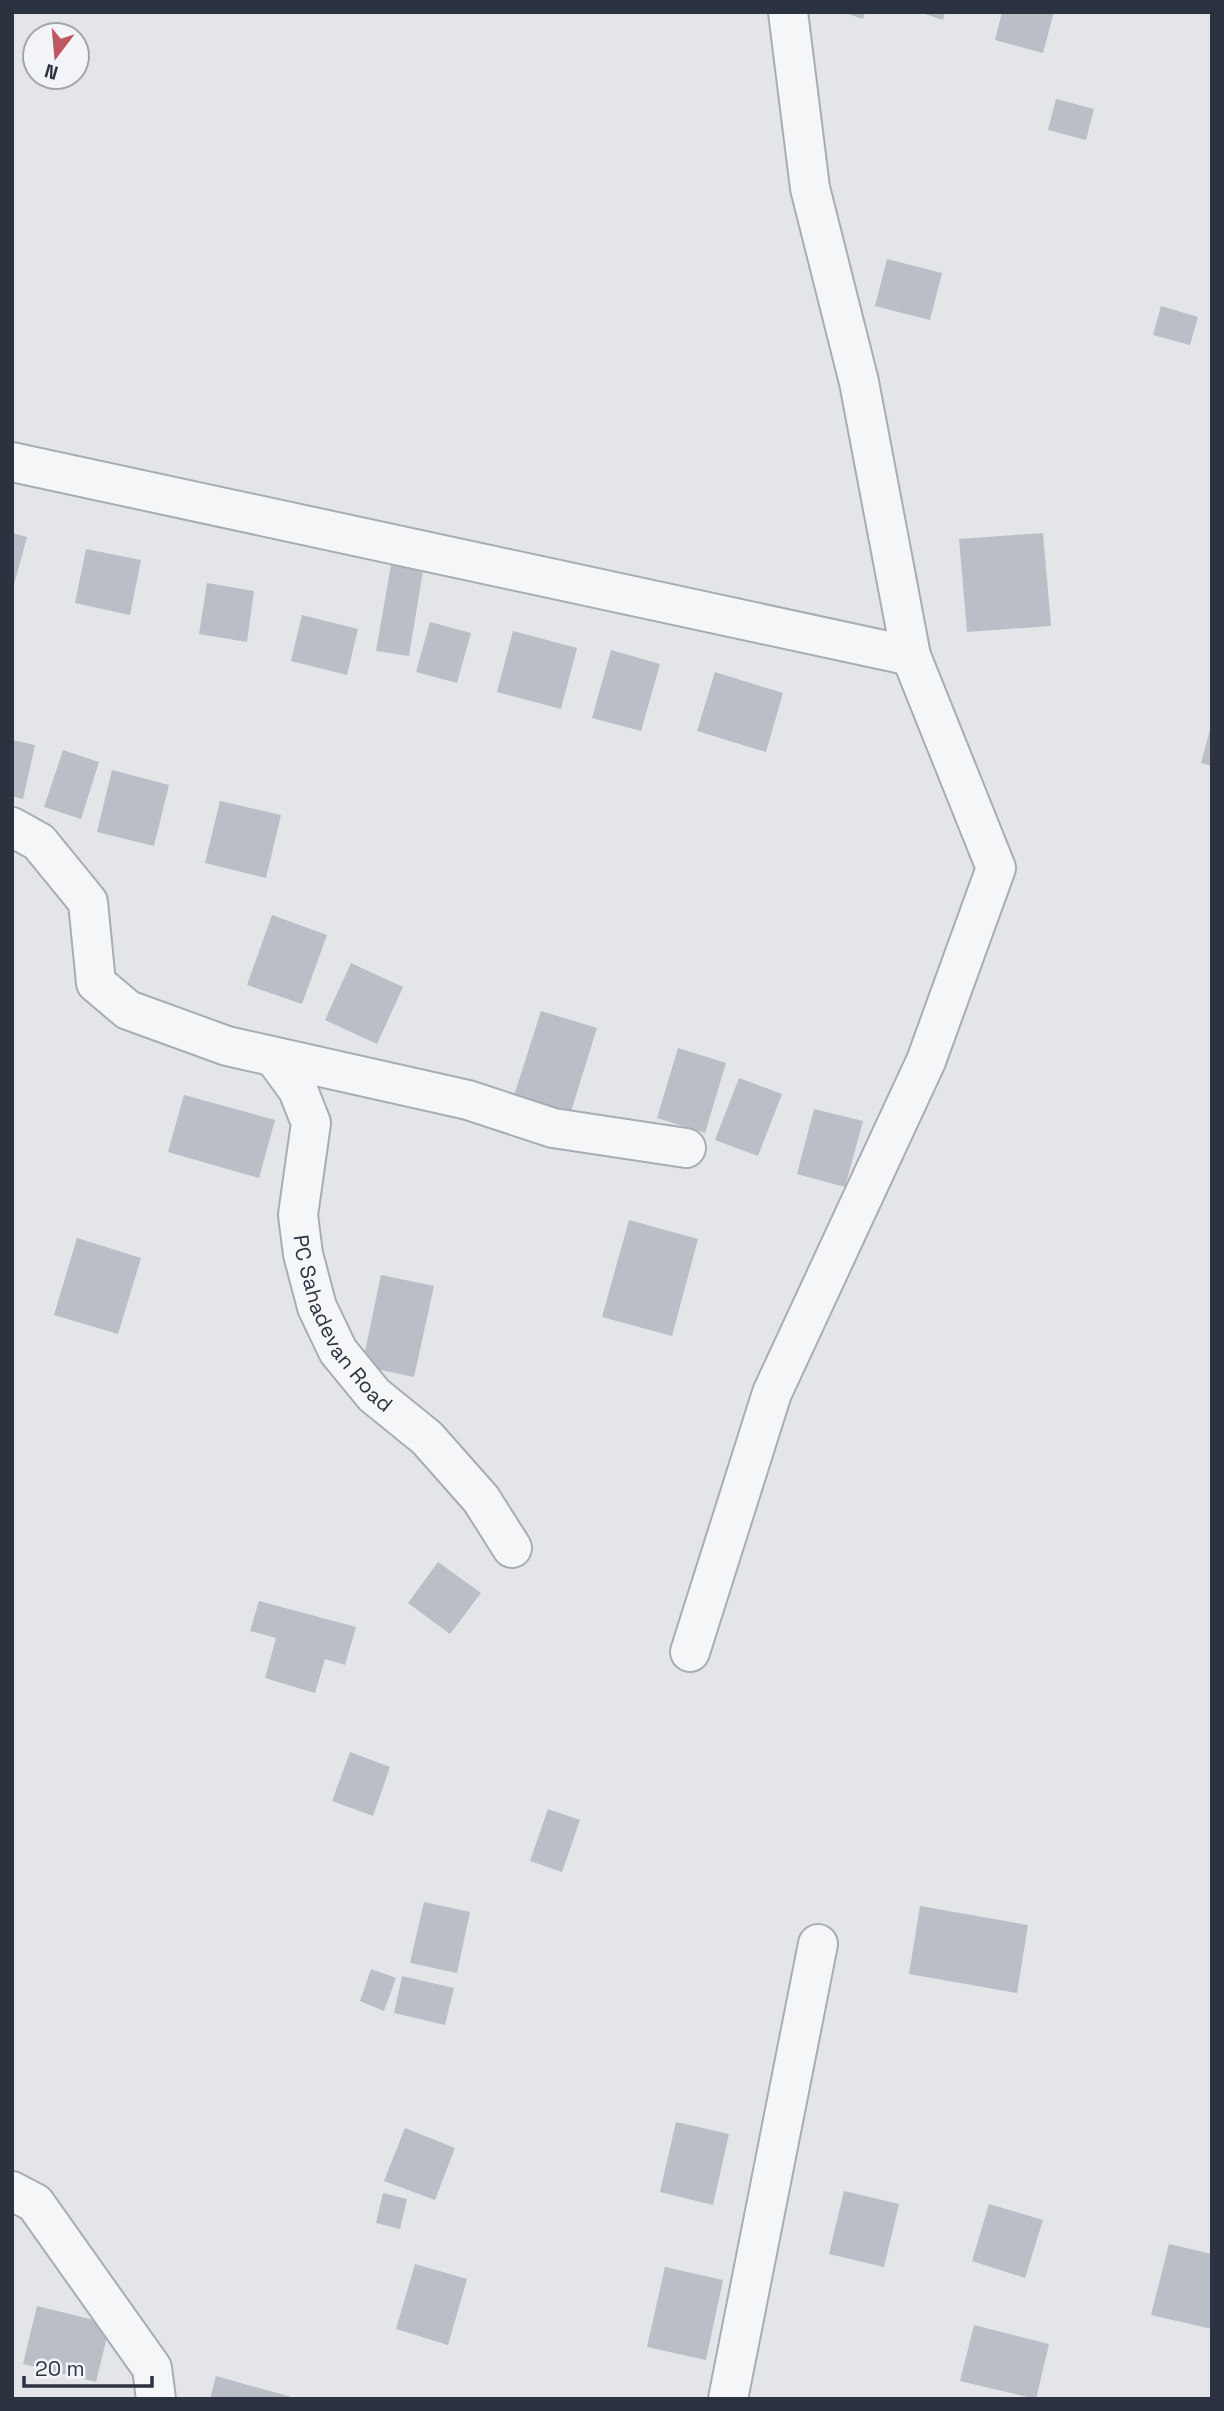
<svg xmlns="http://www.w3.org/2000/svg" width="1224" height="2411" font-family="'Space Grotesk',sans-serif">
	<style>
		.building { fill: #babec6 }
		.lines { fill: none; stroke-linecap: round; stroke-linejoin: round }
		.minor-casing { stroke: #a8acb3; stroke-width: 42 }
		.minor { stroke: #f5f6f8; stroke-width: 38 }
		.labels { text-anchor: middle; stroke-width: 6; stroke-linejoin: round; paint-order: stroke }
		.street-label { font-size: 21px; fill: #2c3240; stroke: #f2f4f7 }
	</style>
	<rect width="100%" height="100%" fill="#e3e5e9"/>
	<g class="building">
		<polygon points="842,12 865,12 863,19"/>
		<polygon points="919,12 945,12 943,20"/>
		<polygon points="1002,12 1054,12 1043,53 995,40"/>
		<polygon points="1056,99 1094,109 1086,140 1048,130"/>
		<polygon points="887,259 942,273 930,320 875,306"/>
		<polygon points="1161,306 1198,317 1190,345 1153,335"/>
		<polygon points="12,533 27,537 13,588 12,588"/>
		<polygon points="1043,533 1051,626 967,632 959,539"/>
		<polygon points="86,549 141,560 130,615 75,603"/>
		<polygon points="391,565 423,571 409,656 376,651"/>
		<polygon points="207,583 254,591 247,642 199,634"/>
		<polygon points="302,615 358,629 347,675 291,661"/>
		<polygon points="430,622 471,633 457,683 416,672"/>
		<polygon points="513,631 577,648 561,709 497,692"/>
		<polygon points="611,650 660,664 641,731 592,718"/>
		<polygon points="715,672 783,693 766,752 697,731"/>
		<polygon points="1211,726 1212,726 1212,766 1201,763"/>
		<polygon points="12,740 35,745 23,799 12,796"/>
		<polygon points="63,750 99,762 81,819 44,807"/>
		<polygon points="112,770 169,785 154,846 97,832"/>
		<polygon points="220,801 281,815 266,878 205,863"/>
		<polygon points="272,915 327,935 302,1004 247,985"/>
		<polygon points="351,963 403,987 377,1044 325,1020"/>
		<polygon points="541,1011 597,1028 569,1118 513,1099"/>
		<polygon points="678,1048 726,1063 705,1133 657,1118"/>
		<polygon points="739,1078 782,1094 758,1156 715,1140"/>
		<polygon points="184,1095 275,1120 259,1178 168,1152"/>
		<polygon points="814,1109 863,1121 845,1187 797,1174"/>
		<polygon points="629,1220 698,1239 672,1336 602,1317"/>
		<polygon points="77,1238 141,1258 118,1334 54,1315"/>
		<polygon points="381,1275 434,1286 414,1377 362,1366"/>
		<polygon points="438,1562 481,1593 450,1634 408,1603"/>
		<polygon points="259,1601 356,1627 345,1665 325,1659 315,1693 265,1678 276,1638 250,1631"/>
		<polygon points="350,1752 390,1767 373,1816 332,1801"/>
		<polygon points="548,1809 580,1820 562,1872 530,1861"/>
		<polygon points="424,1902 470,1912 457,1973 410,1963"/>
		<polygon points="920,1906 1028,1925 1017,1993 909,1974"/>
		<polygon points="371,1969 396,1978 384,2011 360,2001"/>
		<polygon points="402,1976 454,1988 445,2025 394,2013"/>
		<polygon points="676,2122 729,2134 713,2205 660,2192"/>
		<polygon points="405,2128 455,2148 435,2200 384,2181"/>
		<polygon points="844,2191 899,2204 884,2267 829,2254"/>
		<polygon points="383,2193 407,2199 400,2229 376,2223"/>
		<polygon points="989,2204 1043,2220 1025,2278 972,2261"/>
		<polygon points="1169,2244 1212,2254 1212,2329 1151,2315"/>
		<polygon points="415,2264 467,2279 448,2345 396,2329"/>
		<polygon points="665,2267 723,2280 706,2360 647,2347"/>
		<polygon points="37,2306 110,2324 96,2382 23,2364"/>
		<polygon points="974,2325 1049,2344 1036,2399 960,2381"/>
		<polygon points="216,2376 295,2398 295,2399 210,2399"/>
	</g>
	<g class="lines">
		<g class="minor-casing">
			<g id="minor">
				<polyline points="12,462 911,656 859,382 810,188 788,12"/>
				<polyline points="12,827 39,842 88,902 96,983 128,1010 227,1046 468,1100 553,1128 686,1148"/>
				<path id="s1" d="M274,1057L298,1090L311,1123L298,1215L303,1254L317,1307L338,1351L374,1395L427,1438L481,1499L512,1548"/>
				<polyline points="690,1652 772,1393 926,1061 996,868 911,656"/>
				<polyline points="12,2191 35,2203 152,2368 156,2399"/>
				<polyline points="728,2399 818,1944"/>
			</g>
		</g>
		<use href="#minor" class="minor"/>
	</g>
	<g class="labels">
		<g class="street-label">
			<text dy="7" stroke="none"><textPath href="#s1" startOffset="289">PC Sahadevan Road</textPath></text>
		</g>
	</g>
	<rect width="1224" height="2411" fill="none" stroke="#2c3240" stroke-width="28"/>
	<g transform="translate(56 56) rotate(196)"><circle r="33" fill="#f2f4f7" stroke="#a3a6ae" stroke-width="2"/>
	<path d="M0-5L12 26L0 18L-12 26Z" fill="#c05661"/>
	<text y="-10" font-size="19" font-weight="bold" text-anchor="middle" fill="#2c3240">N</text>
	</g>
	<path d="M24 2376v10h128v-10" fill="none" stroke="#2c3240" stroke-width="3.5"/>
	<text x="35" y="2376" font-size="21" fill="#2c3240" stroke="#f2f4f7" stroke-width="5" paint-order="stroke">20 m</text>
</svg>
